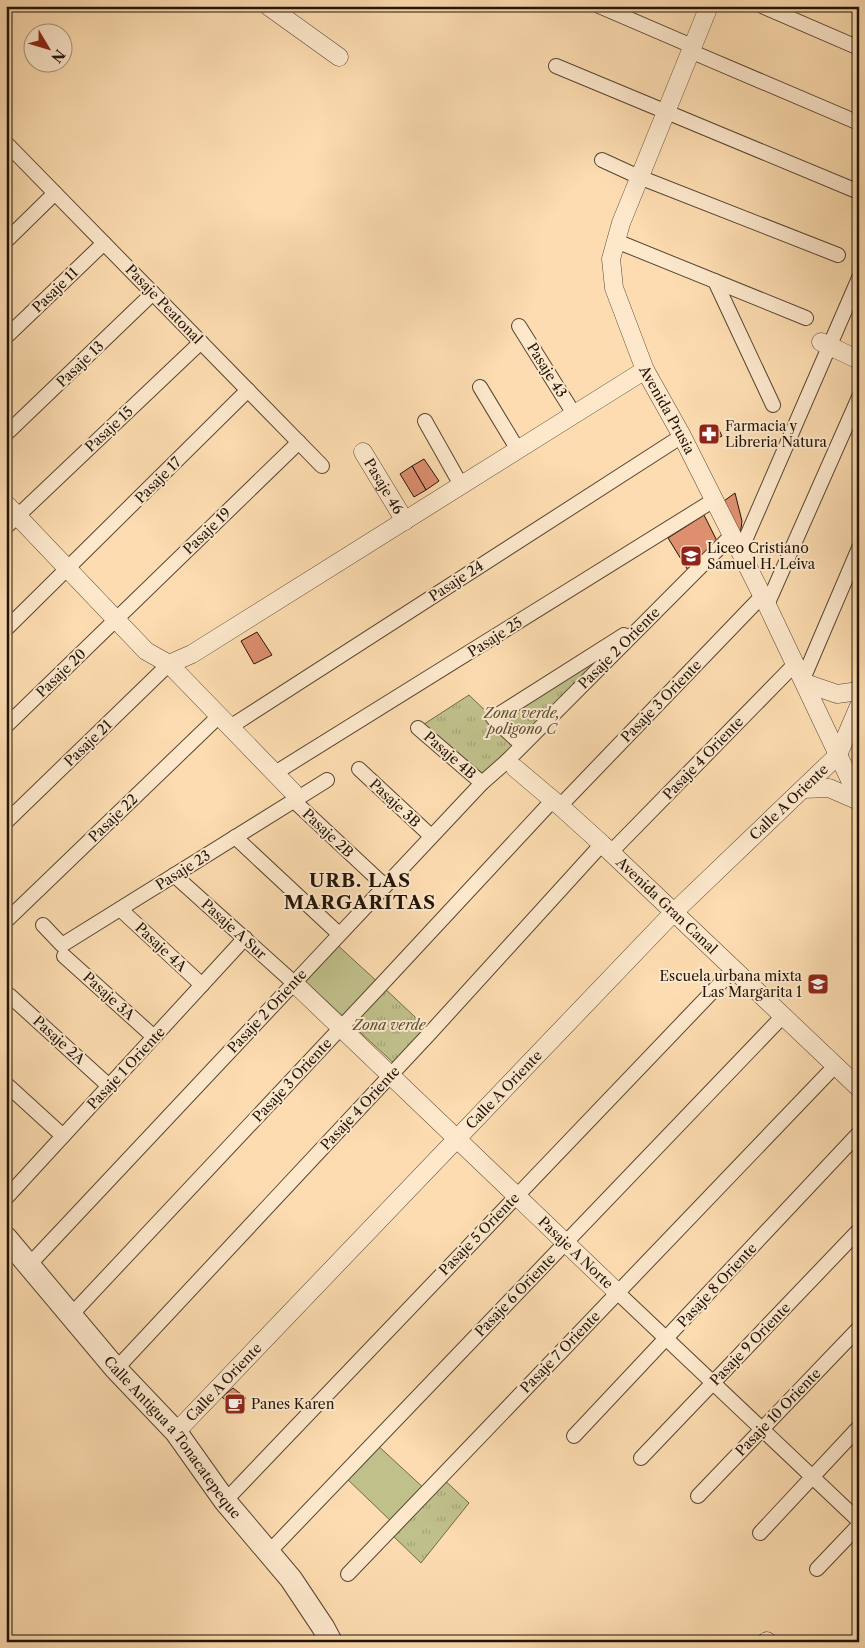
<svg xmlns="http://www.w3.org/2000/svg" width="865" height="1648" font-family="'Libre Caslon Text',serif">
	<style>
		.grass { fill: url(#grass-tufts); stroke: #716a49 }
		.pitch { fill: #c0c08b; stroke: #716a49 }
		.building { fill: #de8f70; stroke: #221407 }
		.lines { fill: none; stroke-linecap: round; stroke-linejoin: round }
		.pedestrian-casing { stroke: #584631; stroke-width: 16 }
		.minor-casing { stroke: #584631; stroke-width: 19 }
		.tertiary-casing { stroke: #584631; stroke-width: 24 }
		.pedestrian { stroke: #fde8cc; stroke-width: 14 }
		.minor { stroke: #fde8cc; stroke-width: 18 }
		.tertiary { stroke: #fde8cc; stroke-width: 22 }
		.labels { text-anchor: middle; stroke-width: 4; stroke-linejoin: round; paint-order: stroke }
		.street-label { font-size: 14px; fill: #221407; stroke: #fde8cc }
		.poi-label { font-size: 14px; fill: #221407; stroke: #fde8cc; text-anchor: start }
		.park-label { font-size: 14px; font-style: italic; fill: #595035; stroke: #fde8cc }
		.district-label { font-size: 19px; font-weight: bold; letter-spacing: 1px; fill: #221407; stroke: #fde8cc }
	</style>
	<defs>
		<pattern id="grass-tufts" width="24" height="20" patternUnits="userSpaceOnUse" patternTransform="scale(1.25)"><rect width="24" height="20" fill="#c0c08b"/><path d="M3 7l-1-3M5 7V3M7 7l1-3M15 17l-1-3M17 17v-4M19 17l1-3" fill="none" stroke="#a5a476"/></pattern>
	</defs>
	<rect width="100%" height="100%" fill="#fcdcb0"/>
	<filter id="stains"><feTurbulence type="fractalNoise" baseFrequency=".004" numOctaves="4"/><feColorMatrix values="0 0 0 0 .2 0 0 0 0 .09 0 0 0 0 .02 0 0 0 .5 -.17"/></filter>
	<radialGradient id="worn" r=".72"><stop offset=".6" stop-color="#630" stop-opacity="0"/><stop offset="1" stop-color="#630" stop-opacity=".3"/></radialGradient>
	<g class="grass">
		<polygon points="646,621 482,783 418,728 469,695 493,718"/>
		<polygon points="381,985 431,1032 398,1067 348,1021"/>
		<polygon points="440,1476 469,1503 421,1563 389,1532"/>
	</g>
	<g class="pitch">
		<polygon points="333,941 381,985 348,1021 300,976"/>
		<polygon points="374,1442 427,1491 395,1525 343,1475"/>
	</g>
	<g class="building">
		<polygon points="716,424 722,436 709,442 704,431"/>
		<polygon points="424,459 439,481 426,490 412,466"/>
		<polygon points="412,466 426,490 414,497 400,474"/>
		<polygon points="735,493 742,521 739,545 717,506"/>
		<polygon points="704,515 717,541 689,572 668,538"/>
		<polygon points="257,632 272,655 254,664 241,641"/>
		<polygon points="233,1388 246,1398 237,1411 222,1397"/>
	</g>
	<g class="lines">
		<g class="pedestrian-casing">
			<g id="pedestrian">
				<polyline points="599,6 692,46"/>
				<polyline points="762,6 859,48"/>
				<polyline points="690,51 859,123"/>
				<polyline points="556,66 859,192"/>
				<polyline points="6,143 322,466"/>
				<polyline points="602,160 639,177 838,255"/>
				<polyline points="6,241 55,193"/>
				<polyline points="616,241 806,318"/>
				<polyline points="715,281 773,405"/>
				<polyline points="519,326 574,414"/>
				<polyline points="6,337 104,243"/>
				<polyline points="480,387 518,450"/>
				<polyline points="425,421 461,485"/>
				<polyline points="6,434 153,293"/>
				<polyline points="6,527 201,342"/>
				<polyline points="740,552 859,278"/>
				<polyline points="767,605 859,397"/>
				<polyline points="6,629 248,390"/>
				<polyline points="803,679 859,548"/>
				<polyline points="6,726 299,442"/>
				<polyline points="230,727 682,436"/>
				<polyline points="418,728 482,783"/>
				<polyline points="522,745 493,718 624,635"/>
				<polyline points="507,761 732,535"/>
				<polyline points="359,769 431,836"/>
				<polyline points="275,773 714,500"/>
				<polyline points="294,801 385,886"/>
				<polyline points="560,806 763,595"/>
				<polyline points="6,822 169,664"/>
				<polyline points="235,837 339,934"/>
				<polyline points="610,853 796,663"/>
				<polyline points="174,875 294,983"/>
				<polyline points="120,909 202,985"/>
				<polyline points="6,921 219,716"/>
				<polyline points="43,925 62,945 327,780"/>
				<polyline points="64,956 154,1037"/>
				<polyline points="9,995 109,1086"/>
				<polyline points="6,1084 63,1136"/>
				<polyline points="6,1198 245,938"/>
				<polyline points="29,1265 482,783 507,761 515,768"/>
				<polyline points="617,1292 859,1521"/>
				<polyline points="71,1315 381,985 553,800"/>
				<polyline points="116,1369 431,1032 602,844"/>
				<polyline points="574,1436 859,1133"/>
				<polyline points="641,1458 859,1230"/>
				<polyline points="698,1496 859,1328"/>
				<polyline points="225,1501 734,969"/>
				<polyline points="760,1533 859,1427"/>
				<polyline points="268,1553 783,1016"/>
				<polyline points="817,1569 859,1525"/>
				<polyline points="348,1574 835,1066"/>
			</g>
		</g>
		<g class="minor-casing">
			<g id="minor">
				<polyline points="268,6 339,57"/>
				<path id="s1" d="M709,6L621,223L611,259L614,288L645,370L682,436L767,605L859,799"/>
				<polyline points="821,342 859,360"/>
				<path id="s2" d="M363,452L405,521"/>
				<polyline points="6,504 146,651 169,664 192,654 645,370"/>
				<polyline points="169,664 293,792"/>
				<polyline points="805,683 837,694 859,691"/>
				<path id="s3" d="M515,768L560,806L602,844L859,1088"/>
				<polyline points="803,789 829,788 859,801"/>
				<path id="s4" d="M294,983L617,1292"/>
				<path id="s5" d="M176,1432L673,913L838,755L859,706"/>
				<polyline points="766,1642 767,1641"/>
			</g>
		</g>
		<g class="tertiary-casing">
			<g id="tertiary">
				<path id="s6" d="M6,1238L116,1369L176,1432L225,1501L291,1579L323,1627L331,1642"/>
			</g>
		</g>
		<use href="#pedestrian" class="pedestrian"/>
		<use href="#minor" class="minor"/>
		<use href="#tertiary" class="tertiary"/>
	</g>
	<defs>
		<g id="pharmacy-square" transform="scale(1.125)"><rect x="-9" y="-9" width="18" height="18" rx="4" fill="#8f2418" stroke="#fde8cc"/><path d="M-2-6h4v4h4v4h-4v4h-4v-4h-4v-4h4Z" fill="#fff"/></g>
		<g id="school-square" transform="scale(1.125)"><rect x="-9" y="-9" width="18" height="18" rx="4" fill="#8f2418" stroke="#fde8cc"/><path d="M0-5L7-2L0 1L-7-2ZM-4 1L0 2.5L4 1V4Q0 6-4 4Z" fill="#fff"/></g>
		<g id="cafe-square" transform="scale(1.125)"><rect x="-9" y="-9" width="18" height="18" rx="4" fill="#8f2418" stroke="#fde8cc"/><path d="M-5.5-4.5H6V0H3Q3 3.5 0 3.5H-2.5Q-5.5 3.5-5.5 0ZM3-3.2v2h1.7v-2ZM-6 4.5H4V6H-6Z" fill="#fff"/></g>
	</defs>
	<g fill-rule="evenodd">
		<use href="#pharmacy-square" x="709" y="434"/>
		<use href="#school-square" x="691" y="556"/>
		<use href="#school-square" x="818" y="984"/>
		<use href="#cafe-square" x="235" y="1404"/>
	</g>
	<g class="labels">
		<g class="street-label">
			<text transform="translate(55 290) rotate(-44)" y="5">Pasaje 11</text>
			<text transform="translate(164 304) rotate(46)" y="5">Pasaje Peatonal</text>
			<text transform="translate(80 364) rotate(-44)" y="5">Pasaje 13</text>
			<text transform="translate(547 370) rotate(58)" y="5">Pasaje 43</text>
			<text dy="5" stroke="none"><textPath href="#s1" startOffset="434">Avenida Prusia</textPath></text>
			<text transform="translate(109 429) rotate(-43)" y="5">Pasaje 15</text>
			<text transform="translate(158 480) rotate(-45)" y="5">Pasaje 17</text>
			<text dy="5" stroke="none"><textPath href="#s2" startOffset="40">Pasaje 46</textPath></text>
			<text transform="translate(207 531) rotate(-44)" y="5">Pasaje 19</text>
			<text transform="translate(456 581) rotate(-33)" y="5">Pasaje 24</text>
			<text transform="translate(495 637) rotate(-32)" y="5">Pasaje 25</text>
			<text transform="translate(619 648) rotate(-45)" y="5">Pasaje 2 Oriente</text>
			<text transform="translate(61 673) rotate(-44)" y="5">Pasaje 20</text>
			<text transform="translate(661 701) rotate(-46)" y="5">Pasaje 3 Oriente</text>
			<text transform="translate(88 743) rotate(-44)" y="5">Pasaje 21</text>
			<text transform="translate(450 755) rotate(41)" y="5">Pasaje 4B</text>
			<text transform="translate(703 758) rotate(-46)" y="5">Pasaje 4 Oriente</text>
			<text dy="5" stroke="none"><textPath href="#s5" startOffset="879">Calle A Oriente</textPath></text>
			<text transform="translate(395 803) rotate(43)" y="5">Pasaje 3B</text>
			<text transform="translate(113 818) rotate(-44)" y="5">Pasaje 22</text>
			<text transform="translate(328 833) rotate(43)" y="5">Pasaje 2B</text>
			<text transform="translate(183 870) rotate(-32)" y="5">Pasaje 23</text>
			<text dy="5" stroke="none"><textPath href="#s3" startOffset="205">Avenida Gran Canal</textPath></text>
			<text transform="translate(234 929) rotate(42)" y="5">Pasaje A Sur</text>
			<text transform="translate(161 947) rotate(43)" y="5">Pasaje 4A</text>
			<text transform="translate(109 996) rotate(42)" y="5">Pasaje 3A</text>
			<text transform="translate(267 1011) rotate(-47)" y="5">Pasaje 2 Oriente</text>
			<text transform="translate(59 1040) rotate(42)" y="5">Pasaje 2A</text>
			<text transform="translate(126 1068) rotate(-47)" y="5">Pasaje 1 Oriente</text>
			<text transform="translate(292 1080) rotate(-47)" y="5">Pasaje 3 Oriente</text>
			<text dy="5" stroke="none"><textPath href="#s5" startOffset="474">Calle A Oriente</textPath></text>
			<text transform="translate(360 1108) rotate(-47)" y="5">Pasaje 4 Oriente</text>
			<text transform="translate(479 1234) rotate(-46)" y="5">Pasaje 5 Oriente</text>
			<text dy="5" stroke="none"><textPath href="#s4" startOffset="390">Pasaje A Norte</textPath></text>
			<text transform="translate(717 1285) rotate(-47)" y="5">Pasaje 8 Oriente</text>
			<text transform="translate(515 1295) rotate(-46)" y="5">Pasaje 6 Oriente</text>
			<text transform="translate(750 1344) rotate(-46)" y="5">Pasaje 9 Oriente</text>
			<text transform="translate(560 1352) rotate(-46)" y="5">Pasaje 7 Oriente</text>
			<text dy="5" stroke="none"><textPath href="#s5" startOffset="69">Calle A Oriente</textPath></text>
			<text transform="translate(778 1412) rotate(-46)" y="5">Pasaje 10 Oriente</text>
			<text dy="5" stroke="none"><textPath href="#s6" startOffset="260">Calle Antigua a Tonacatepeque</textPath></text>
		</g>
		<g class="poi-label">
			<text x="725" y="431">Farmacia y<tspan x="725" dy="16">Libreria Natura</tspan></text>
			<text x="707" y="553">Liceo Cristiano<tspan x="707" dy="16">Samuel H. Leiva</tspan></text>
			<text x="802" y="981" text-anchor="end">Escuela urbana mixta<tspan x="802" dy="16">Las Margarita 1</tspan></text>
			<text x="251" y="1409">Panes Karen</text>
		</g>
		<g class="park-label">
			<text x="522" y="718">Zona verde,<tspan x="522" dy="16">poligono C</tspan></text>
			<text x="389" y="1030">Zona verde</text>
		</g>
		<g class="district-label">
			<text x="360" y="887">URB. LAS<tspan x="360" dy="22">MARGARITAS</tspan></text>
		</g>
	</g>
	<rect width="865" height="1648" fill="none" stroke="#fcdcb0" stroke-width="25"/>
	<rect x="8" y="8" width="850" height="1633" fill="none" stroke="#221407" stroke-width="2.5"/>
	<rect x="12" y="12" width="840" height="1623" fill="none" stroke="#221407"/>
	<g transform="translate(48 48) rotate(128)"><circle r="24" fill="#fde8cc" stroke="#a5937d"/>
	<path d="M0-4L9 19L0 12L-9 19Z" fill="#8f2418"/>
	<text y="-8" font-size="14" font-weight="bold" text-anchor="middle" fill="#221407">N</text>
	</g>
	<rect width="100%" height="100%" filter="url(#stains)"/>
	<rect width="100%" height="100%" fill="url(#worn)"/>
</svg>
